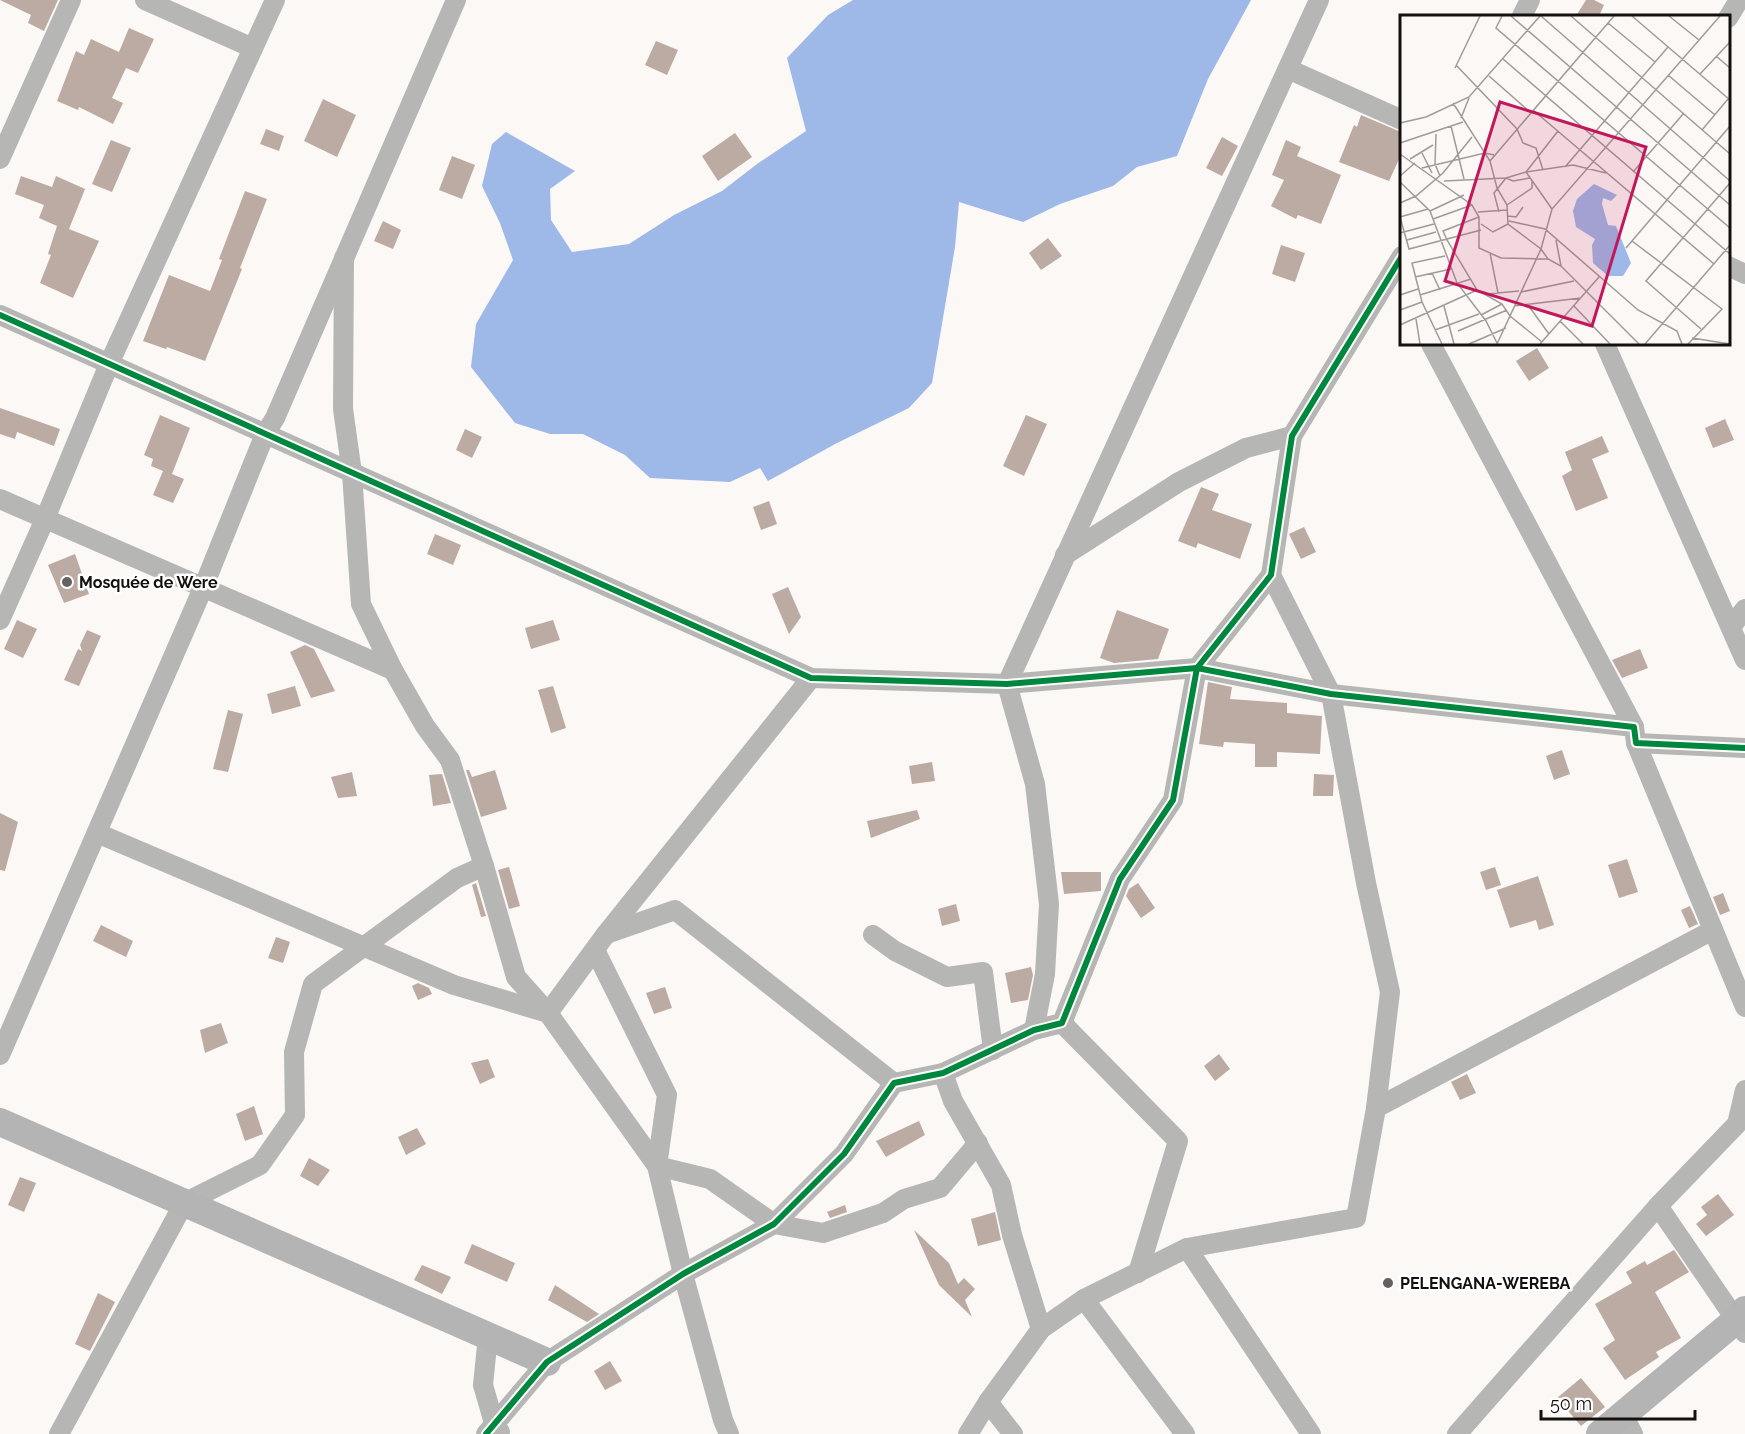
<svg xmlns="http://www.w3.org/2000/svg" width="1745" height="1434" font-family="Raleway,sans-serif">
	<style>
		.water { fill: #9eb8e7 }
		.building { fill: #bbaba3 }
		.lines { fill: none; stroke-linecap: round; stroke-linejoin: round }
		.street { stroke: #b6b6b5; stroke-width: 20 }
		.secondary { stroke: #b5b4b5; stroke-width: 28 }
		.cycleway-casing { stroke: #fff; stroke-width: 10 }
		.cycleway { stroke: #00873e; stroke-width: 6 }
		.poi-dot { fill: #656160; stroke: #fff; stroke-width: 2 }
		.labels { text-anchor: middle; stroke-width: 5; stroke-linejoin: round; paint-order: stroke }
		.poi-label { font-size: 16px; font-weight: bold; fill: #14100f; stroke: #fff; text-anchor: start }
		.inset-road { fill: none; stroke: #9f9b9a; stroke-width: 1.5 }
		.view { fill: #c2185b; fill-opacity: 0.15; stroke: #c2185b; stroke-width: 3 }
		.inset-edge { fill: none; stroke: #14100f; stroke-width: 3 }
	</style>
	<rect width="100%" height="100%" fill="#fcf8f6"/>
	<polygon class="water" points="853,0 1251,0 1208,79 1177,156 1137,167 1113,186 1060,204 1023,222 959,202 955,247 932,383 909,408 837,443 768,481 760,468 730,482 650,478 625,455 583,434 550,434 515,423 471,367 476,324 513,260 500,223 482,186 492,144 506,132 575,171 550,189 551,220 572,252 629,244 674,215 722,191 757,164 806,131 787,58 828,15"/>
	<g class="building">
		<polygon points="0,0 58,0 44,31 28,23 31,15"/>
		<polygon points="1586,0 1594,0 1604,5 1599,16 1576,16"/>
		<polygon points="129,28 154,39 138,73 126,68 112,98 123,103 113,124 79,107 78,110 57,101 76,51 84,55 91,39 119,52"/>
		<polygon points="656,41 678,50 667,75 645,65"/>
		<polygon points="323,99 356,115 337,157 304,141"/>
		<polygon points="1361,115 1401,132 1401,155 1389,181 1339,162 1354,125 1357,127"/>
		<polygon points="266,129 284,136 279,151 260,144"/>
		<polygon points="735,133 752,157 718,181 702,156"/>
		<polygon points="1222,137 1238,146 1222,176 1206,168"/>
		<polygon points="111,140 131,148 112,192 92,184"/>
		<polygon points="1286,140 1301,147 1297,156 1341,175 1321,224 1298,215 1296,219 1271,206 1284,180 1272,175"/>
		<polygon points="452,156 475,165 462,199 439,190"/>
		<polygon points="21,176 52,187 56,176 85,189 69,229 99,241 73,298 40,283 51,255 48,254 57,226 39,218 44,205 15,194"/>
		<polygon points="245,191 267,199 240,268 242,269 205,361 167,347 166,349 143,341 169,275 210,291 222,260 219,259"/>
		<polygon points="383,221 401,230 393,249 374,241"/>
		<polygon points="1048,238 1062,256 1041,270 1029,253"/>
		<polygon points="1281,245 1305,253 1295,282 1272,274"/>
		<polygon points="1537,348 1549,368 1529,381 1516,361"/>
		<polygon points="0,408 60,429 54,446 17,432 15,439 0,434"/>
		<polygon points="160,415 190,428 172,474 184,479 173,503 153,495 163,471 151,466 153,459 144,455"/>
		<polygon points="1026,415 1047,424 1024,476 1003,466"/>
		<polygon points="1725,419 1734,440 1713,448 1705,428"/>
		<polygon points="465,429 482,437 472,458 456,450"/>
		<polygon points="1602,436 1609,452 1592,459 1608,498 1576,511 1562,476 1572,470 1565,452"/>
		<polygon points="1201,487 1219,494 1212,510 1252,524 1240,559 1198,543 1196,548 1178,541"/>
		<polygon points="769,501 777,524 761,530 753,507"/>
		<polygon points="1304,527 1316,552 1301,559 1289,534"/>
		<polygon points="435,534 461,545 453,565 427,554"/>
		<polygon points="75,554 89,594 64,603 48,565"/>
		<polygon points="788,587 801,617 789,634 772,594"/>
		<polygon points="1117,610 1169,629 1158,659 1114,663 1100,658"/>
		<polygon points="17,620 37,629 23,658 4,649"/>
		<polygon points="553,620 560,640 531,649 525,628"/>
		<polygon points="87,630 101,636 79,686 64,680 78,649 82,651 80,645"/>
		<polygon points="305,645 314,649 335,691 311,698 290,652"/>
		<polygon points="1640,649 1648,668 1622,678 1612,660"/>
		<polygon points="1208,682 1232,687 1230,699 1287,703 1287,713 1322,716 1320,754 1277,752 1277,767 1255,767 1255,744 1224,742 1223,747 1199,744"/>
		<polygon points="295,686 301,706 272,714 267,694"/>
		<polygon points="553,686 566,728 551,733 538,690"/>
		<polygon points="228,710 243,714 228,772 213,769"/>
		<polygon points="1562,750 1570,774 1554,780 1546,756"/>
		<polygon points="932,762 935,781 912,784 909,766"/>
		<polygon points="466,770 469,770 472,777 495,770 507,809 481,817"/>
		<polygon points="352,772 357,796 338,798 331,777"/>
		<polygon points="442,774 451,803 433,806 429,775"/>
		<polygon points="1314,774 1334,775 1333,796 1313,796"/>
		<polygon points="917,810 920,819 871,838 867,821"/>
		<polygon points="0,813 18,822 5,871 0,870"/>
		<polygon points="1627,859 1638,892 1619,898 1608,865"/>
		<polygon points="509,867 520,906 509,909 498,870"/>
		<polygon points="1495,867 1501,885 1486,890 1480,872"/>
		<polygon points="1061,872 1101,872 1101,891 1064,894"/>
		<polygon points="1538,876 1554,925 1539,930 1536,920 1510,928 1497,890"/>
		<polygon points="476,883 486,916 481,917 472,885"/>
		<polygon points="1138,883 1155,908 1141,918 1126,896 1129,889"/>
		<polygon points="1723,893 1730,911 1720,915 1713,897"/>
		<polygon points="956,904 960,921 942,926 938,909"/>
		<polygon points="1690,906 1698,924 1689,928 1681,910"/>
		<polygon points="101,925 133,941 126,957 93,941"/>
		<polygon points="276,937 290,942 283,963 268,958"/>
		<polygon points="1031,967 1033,975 1028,1000 1011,1003 1005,973"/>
		<polygon points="418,983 429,988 432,994 418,1000 412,986"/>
		<polygon points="665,987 672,1008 654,1014 646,993"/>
		<polygon points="221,1023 228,1043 205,1053 200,1030"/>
		<polygon points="1219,1054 1230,1069 1215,1081 1204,1066"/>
		<polygon points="488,1059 495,1077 480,1084 471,1063"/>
		<polygon points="1467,1074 1476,1093 1460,1100 1451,1082"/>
		<polygon points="254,1106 263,1134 245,1141 236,1114"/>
		<polygon points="919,1121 925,1135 886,1157 876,1141"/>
		<polygon points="417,1128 426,1144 406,1155 398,1137"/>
		<polygon points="309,1158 330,1170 318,1186 300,1176"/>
		<polygon points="20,1177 36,1183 24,1212 8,1205"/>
		<polygon points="1718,1194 1734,1215 1706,1236 1696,1224 1707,1215 1701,1207"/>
		<polygon points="845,1205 847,1212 830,1218 827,1212"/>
		<polygon points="995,1212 1001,1240 978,1246 971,1219"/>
		<polygon points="914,1230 949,1263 958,1284 964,1278 975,1289 965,1300 972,1317 939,1285"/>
		<polygon points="472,1244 515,1263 507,1282 464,1263"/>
		<polygon points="1674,1250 1689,1272 1655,1292 1681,1338 1656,1352 1659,1357 1625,1380 1603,1348 1615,1340 1595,1304 1632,1283 1626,1272 1645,1261 1647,1265"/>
		<polygon points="422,1265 451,1277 442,1294 414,1280"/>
		<polygon points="555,1285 599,1314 587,1322 548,1300"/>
		<polygon points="98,1293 115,1302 90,1351 75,1344"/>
		<polygon points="610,1361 622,1381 605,1390 594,1371"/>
		<polygon points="1581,1378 1605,1407 1581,1426 1557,1398"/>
	</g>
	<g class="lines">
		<g class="street">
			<polyline points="145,0 253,48"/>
			<polyline points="1522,16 1530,0"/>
			<polyline points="1728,18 1739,0"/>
			<polyline points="1288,69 1402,120"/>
			<polyline points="0,159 71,0"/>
			<polyline points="344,258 343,409 352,473 361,604 393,670 425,726 450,760 484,866 516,977 548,1013 606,934 811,678"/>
			<polyline points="1728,266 1745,274"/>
			<polyline points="0,315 811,678 1007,684 1197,668 1331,694 1634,727 1636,743 1745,748"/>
			<polyline points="1431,344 1634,727"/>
			<polyline points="1605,344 1745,660"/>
			<polyline points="0,499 393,670"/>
			<polyline points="1065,555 1179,482 1246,448 1292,436"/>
			<polyline points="0,620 45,519 109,364 275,0"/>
			<polyline points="1731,627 1745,609"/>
			<polyline points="1636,743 1745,1007"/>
			<polyline points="97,833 454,985 548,1013 657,1166 683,1274 723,1420 729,1434"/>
			<polyline points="606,934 675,910 894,1083"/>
			<polyline points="873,935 895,951 947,977 983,972 993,1050"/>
			<polyline points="595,950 667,1095 657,1166 710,1179 774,1224 823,1233 883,1213 904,1199 940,1188 978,1143"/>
			<polyline points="1062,1023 1178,1141 1138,1273"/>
			<polyline points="1034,1030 1045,974 1049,904 1035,784 1007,684 1319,0"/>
			<polyline points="0,1055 203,588 265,434 275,418 456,0"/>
			<polyline points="943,1073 953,1101 1001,1185 1012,1235 1041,1329"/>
			<polyline points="1376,1108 1713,930"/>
			<polyline points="1658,1206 1745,1333"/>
			<polyline points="1187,1248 1311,1434"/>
			<polyline points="1084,1299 1185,1434"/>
			<polyline points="488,1336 483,1385 494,1423 500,1432"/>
			<polyline points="988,1402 1013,1434"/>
			<polyline points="1623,1415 1633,1434"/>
			<polyline points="59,1434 184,1203 260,1165 295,1115 294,1052 313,984 457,878 484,866"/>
			<polyline points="486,1434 547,1362 683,1274 774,1224 844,1154 894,1083 943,1073 1034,1030 1062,1023 1120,879 1173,800 1197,668 1271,575 1292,436 1402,256"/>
			<polyline points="968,1434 988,1402 1041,1329 1084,1299 1187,1248 1356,1218 1376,1108 1390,992 1366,883 1331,694 1271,575"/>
			<polyline points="1457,1434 1658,1206 1737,1124 1745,1090"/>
		</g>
		<g class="secondary">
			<polyline points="0,1122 547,1362"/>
			<polyline points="1600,1434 1735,1321 1745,1310"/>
		</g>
		<g class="cycleway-casing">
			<g id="cycleway">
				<polyline points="0,315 811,678 1007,684 1197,668 1331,694 1634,727 1636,743 1745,748"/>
				<polyline points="486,1434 547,1362 683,1274 774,1224 844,1154 894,1083 943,1073 1034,1030 1062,1023 1120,879 1173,800 1197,668 1271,575 1292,436 1402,256"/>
			</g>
		</g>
		<use href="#cycleway" class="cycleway"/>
	</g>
	<g class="poi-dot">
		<circle cx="67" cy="582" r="6"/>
		<circle cx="1388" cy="1283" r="6"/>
	</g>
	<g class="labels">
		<g class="poi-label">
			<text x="79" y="588">Mosquée de Were</text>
			<text x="1400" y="1289">PELENGANA-WEREBA</text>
		</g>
	</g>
	<g transform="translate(1400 15)">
		<rect width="330" height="330" fill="#fcf8f6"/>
		<path d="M194,169L217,180L211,186L203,183L202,189L208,210L216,211L231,248L223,261H208L193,248L192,230L195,224L176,212L173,196L177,184Z" fill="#9eb8e7"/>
		<path class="inset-road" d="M102,1L96,13L330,213M111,1L330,190M141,1L330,166M171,1L330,139M232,1L330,85M269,1L299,25M208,8L255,47M316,41L330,53M103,44L330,239M56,50L117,114L123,128L136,133L143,155M55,53L80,1M300,59L330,27M268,60L315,100M89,61L131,98M53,88L90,146L97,173L107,190L108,209L141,234L148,244L161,251L239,329M133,95L314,249M61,103L69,83M0,108L26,102L69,82L140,1M51,111L64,164M302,115L328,84M36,119L35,149L40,161M0,128L63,107M22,138L32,158M0,139L72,190L79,202V233L101,243L148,244M10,144L33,130M90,146L214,1M165,152L268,32M22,153L85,138L94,140M233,157L284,98M0,161L15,148M44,166L106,163L126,157L158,116M0,167L30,196L57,268L86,306L97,328M0,188L16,181L43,158L72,122M107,190L132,173V166M152,194L126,157L173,150L206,158M30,196L64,180M78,197L107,195M99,197L94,178L106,163L113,166L130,163M108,201L116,202L123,192M0,202L9,234L81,215M0,202L28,194M79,202L43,216L47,225L77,275L102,289L110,301L142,327M33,204L72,190M109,206L145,214L238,295L277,316L282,329M81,209L93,217L108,209M0,218L34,209M7,225L36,217M156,225L161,251M232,226L322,294L288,329M226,233L330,111M90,238L98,278M32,258L40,275M15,262L51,254M121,277L174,266M87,279L119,276M0,280L18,274M20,280L71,264M128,290L149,319M44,291L54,329M114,291L181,283M174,291L210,329M0,295L22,287M81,300L102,289M16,304L20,329M160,306L183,329M0,310L77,275M301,314L246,266L330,168M35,315L79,299M58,316L107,295M292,323L330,329M42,329L22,287L12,248L45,241M69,329L106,313M97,329L141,234L152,194L320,1M140,329L199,262M245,329L330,230"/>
		<path class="view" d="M100,87L246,132L192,311L45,266Z"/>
		<rect width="330" height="330" class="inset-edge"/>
	</g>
	<path d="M1541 1410v9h154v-9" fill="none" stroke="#14100f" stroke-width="3"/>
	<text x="1550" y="1410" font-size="18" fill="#14100f" stroke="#ffffff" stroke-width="4.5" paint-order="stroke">50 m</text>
</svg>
